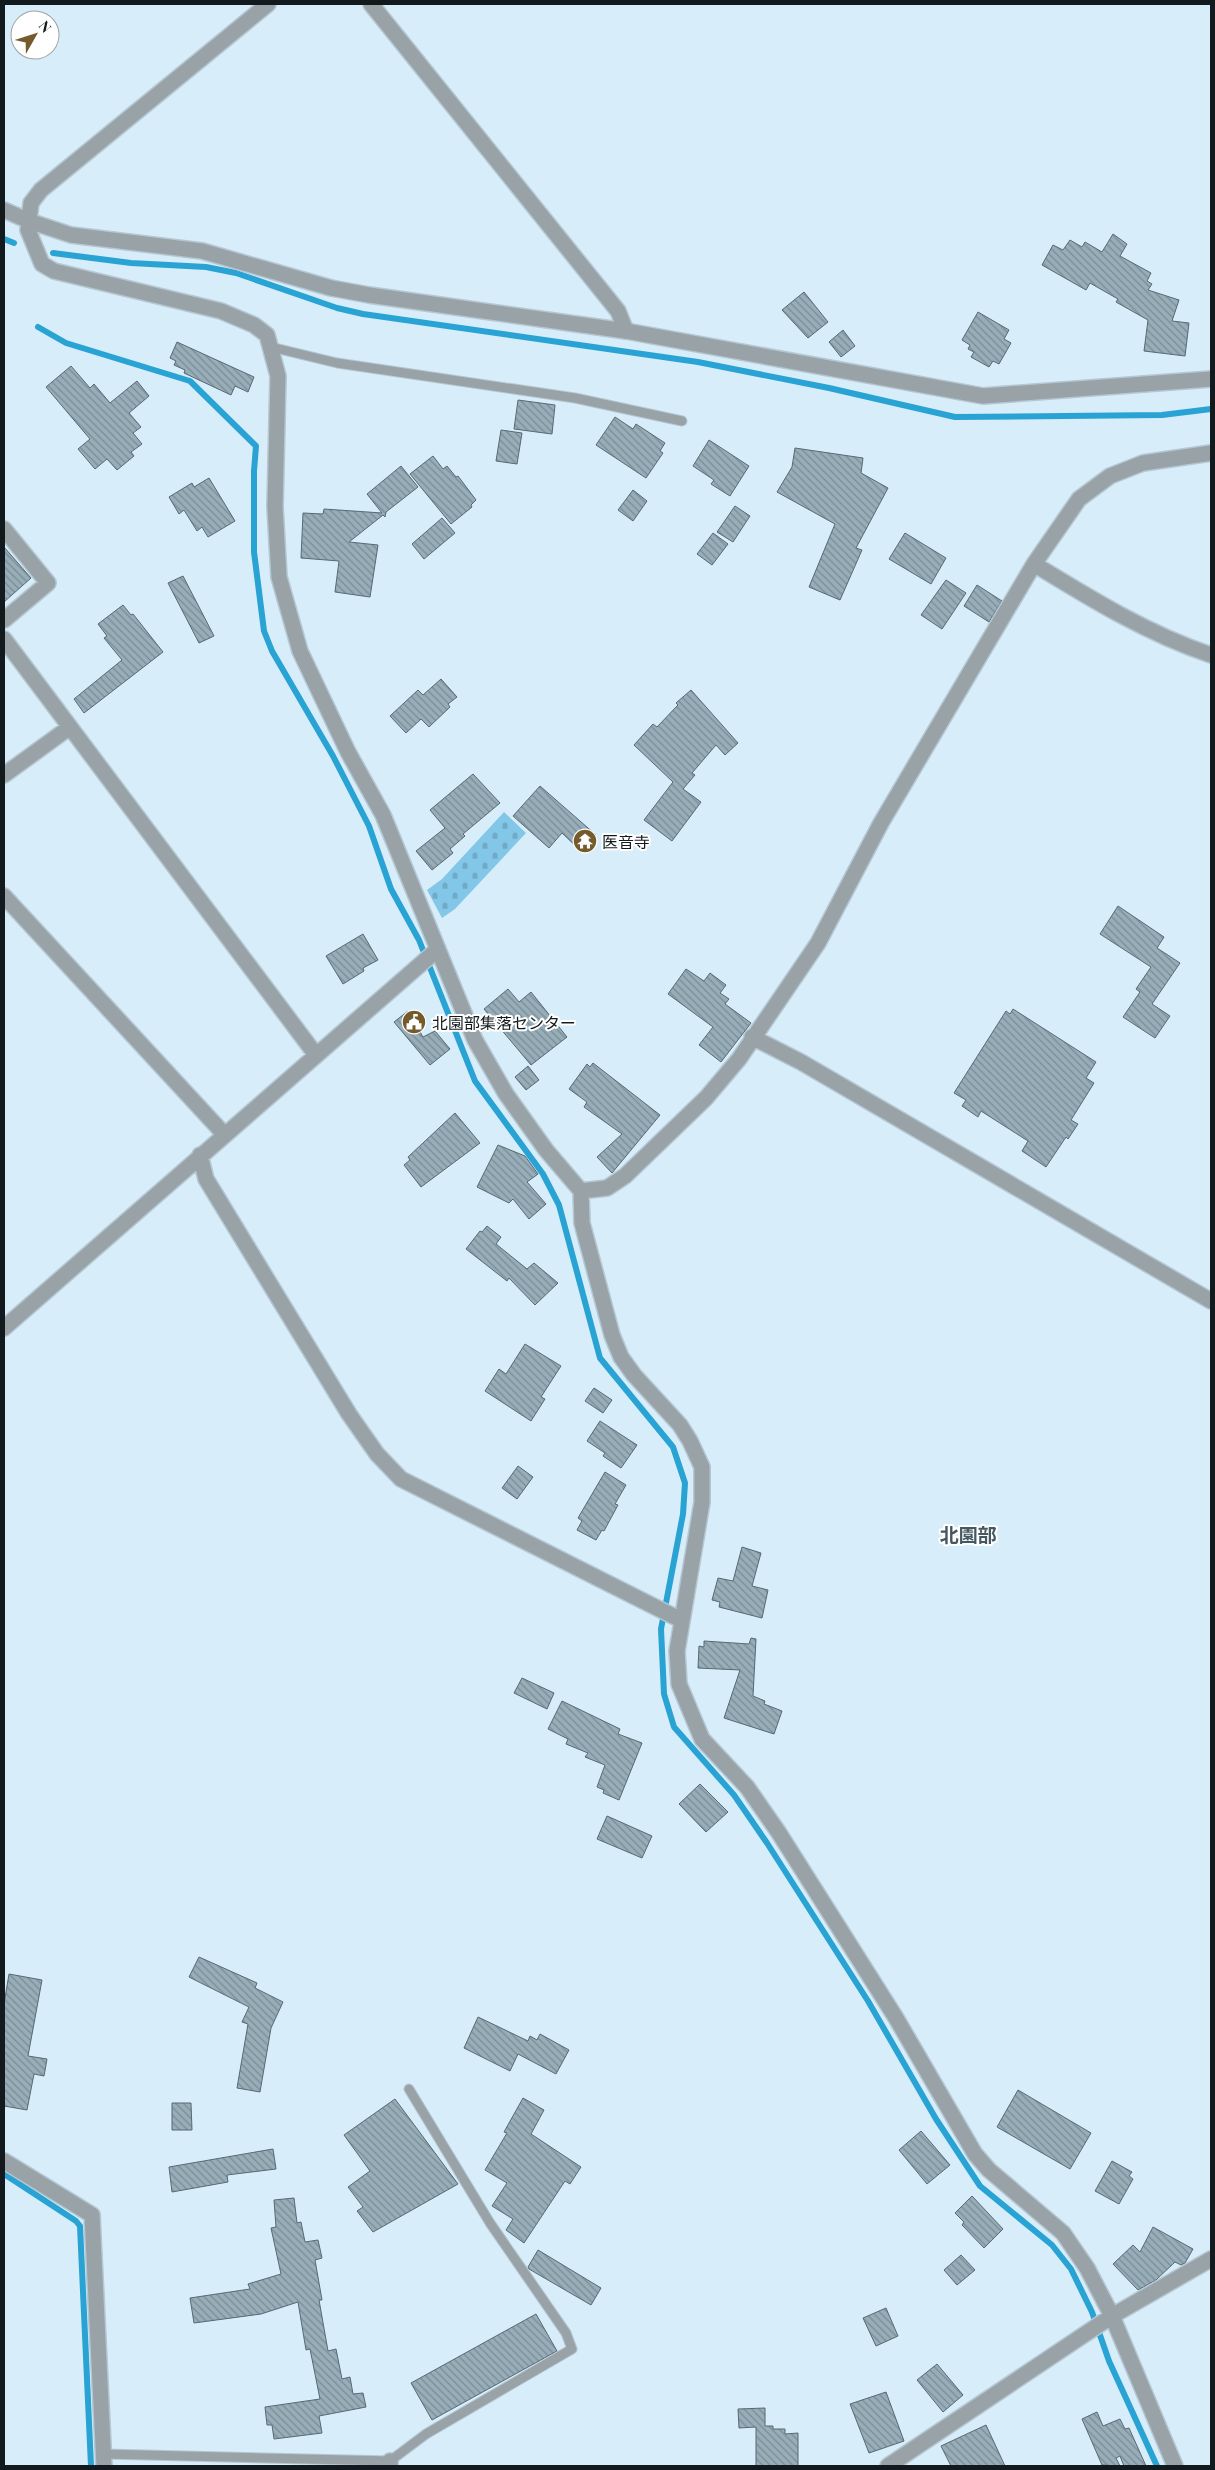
<svg xmlns="http://www.w3.org/2000/svg" width="1215" height="2470" font-family="'Playfair Display','Noto Sans JP',serif">
  <style>
    .cemetery { fill: url(#cemetery-stones) }
    .lines { fill: none; stroke-linecap: round; stroke-linejoin: round }
    .stream { stroke: #29a3d4; stroke-width: 6 }
    .building { fill: url(#building-back-hatch); stroke: #566974 }
    .service-casing { stroke: #b4c7d2; stroke-width: 11 }
    .minor-casing { stroke: #b4c7d2; stroke-width: 18 }
    .tertiary-casing { stroke: #b4c7d2; stroke-width: 18 }
    .service { stroke: #99a2a7; stroke-width: 9 }
    .minor { stroke: #99a2a7; stroke-width: 15 }
    .tertiary { stroke: #99a2a7; stroke-width: 15 }
    .labels { text-anchor: middle; dominant-baseline: central; stroke-width: 4; stroke-linejoin: round; paint-order: stroke }
    .poi-label { font-size: 16px; fill: #121a1e; stroke: #fff; text-anchor: start }
    .quarter-label { font-size: 19px; font-weight: bold; fill: #455862; stroke: #fff }
  </style>
  <defs>
    <pattern id="cemetery-stones" width="16" height="16" patternUnits="userSpaceOnUse" patternTransform="scale(1.25)"><rect width="16" height="16" fill="#83c7e8"/><path d="M2 7V4a2 2 0 0 1 4 0v3zM10 15v-3a2 2 0 0 1 4 0v3z" fill="#70aac7"/></pattern>
    <pattern id="building-back-hatch" width="6" height="6" patternUnits="userSpaceOnUse" patternTransform="scale(1.25)"><rect width="6" height="6" fill="#97adb8"/><path d="M-1 5l2 2M0 0l6 6M5-1l2 2" fill="none" stroke="#7a8c95"/></pattern>
  </defs>
  <rect width="100%" height="100%" fill="#d7edf9"/>
  <path class="cemetery" d="M 504,812 L 526,833 L 455,909 L 442,918 L 427,890 L 442,879 Z"/>
  <g class="lines">
    <path class="stream" d="M 4,239 L 14,243
      M 53,253 L 131,263 L 206,267 L 236,273 L 337,308 L 363,314 L 698,362 L 829,388 L 955,417 L 1162,415 L 1211,409
      M 38,327 L 66,343 L 190,381 L 256,446 L 254,471 L 254,552 L 264,631 L 272,651 L 333,756 L 369,826 L 391,889 L 419,940 L 475,1081 L 543,1174 L 559,1205 L 600,1358 L 673,1447 L 685,1483 L 683,1514 L 661,1629 L 664,1694 L 674,1727 L 734,1795 L 767,1843 L 868,2001 L 936,2119 L 980,2186 L 1052,2245 L 1071,2269 L 1092,2312 L 1109,2361 L 1157,2466
      M 4,2174 L 76,2221 L 80,2226 L 91,2466"/>
  </g>
  <path class="building" d="M 1113,234 L 1127,244 L 1120,256 L 1151,273 L 1147,281 L 1152,284 L 1148,290 L 1179,300 L 1172,321 L 1189,323 L 1185,356 L 1144,351 L 1148,320 L 1116,302 L 1118,299 L 1090,283 L 1086,290 L 1042,265 L 1053,245 L 1063,250 L 1070,240 L 1082,247 L 1085,242 L 1102,252 Z
    M 804,292 L 828,322 L 808,338 L 782,310 Z
    M 978,312 L 1009,330 L 1004,339 L 1011,343 L 999,364 L 993,361 L 989,367 L 971,357 L 974,352 L 968,349 L 970,345 L 962,340 Z
    M 843,330 L 855,346 L 841,357 L 829,342 Z
    M 177,342 L 254,377 L 248,392 L 235,386 L 231,395 L 184,373 L 185,370 L 174,365 L 176,361 L 170,358 Z
    M 71,366 L 90,388 L 94,384 L 110,403 L 137,381 L 149,396 L 129,413 L 141,427 L 133,433 L 142,444 L 131,452 L 134,456 L 117,470 L 107,459 L 95,469 L 78,449 L 90,439 L 46,387 Z
    M 518,400 L 555,405 L 552,434 L 514,429 Z
    M 615,417 L 633,429 L 636,424 L 665,443 L 660,451 L 663,453 L 646,478 L 596,445 Z
    M 501,430 L 522,433 L 517,464 L 496,461 Z
    M 709,440 L 749,466 L 730,496 L 711,484 L 714,480 L 693,466 Z
    M 795,448 L 863,458 L 861,473 L 888,488 L 856,548 L 862,550 L 840,600 L 809,587 L 835,524 L 777,492 L 792,467 Z
    M 433,456 L 443,469 L 447,466 L 456,477 L 458,476 L 476,500 L 471,505 L 472,507 L 451,524 L 410,474 Z
    M 401,466 L 418,487 L 386,512 L 385,517 L 383,515 L 349,542 L 378,545 L 370,597 L 335,592 L 339,561 L 301,558 L 303,513 L 323,514 L 324,509 L 382,513 L 367,494 Z
    M 209,478 L 235,521 L 208,537 L 202,527 L 197,531 L 184,510 L 179,514 L 169,497 L 192,483 L 194,487 Z
    M 633,490 L 647,501 L 633,521 L 618,510 Z
    M 735,506 L 750,516 L 733,542 L 717,532 Z
    M 442,518 L 455,533 L 424,559 L 412,544 Z
    M 713,533 L 728,544 L 712,565 L 697,554 Z
    M 905,533 L 946,558 L 931,584 L 889,559 Z
    M 4,547 L 31,578 L 4,602 Z
    M 183,576 L 214,636 L 199,643 L 168,583 Z
    M 946,580 L 966,593 L 942,629 L 921,615 Z
    M 977,585 L 1002,601 L 989,622 L 964,606 Z
    M 123,605 L 131,615 L 133,614 L 163,652 L 84,713 L 74,699 L 122,660 L 104,638 L 107,636 L 98,624 Z
    M 441,679 L 457,697 L 448,704 L 450,707 L 429,727 L 421,719 L 406,733 L 390,716 L 418,690 L 423,695 Z
    M 691,690 L 738,743 L 725,755 L 716,745 L 692,773 L 695,775 L 683,789 L 701,802 L 672,841 L 644,820 L 673,782 L 634,745 L 653,724 L 657,727 L 678,705 L 676,703 Z
    M 473,774 L 500,803 L 463,834 L 465,836 L 450,849 L 453,853 L 432,870 L 416,851 L 445,828 L 430,810 Z
    M 540,786 L 596,835 L 581,851 L 562,833 L 549,848 L 513,816 Z
    M 1118,906 L 1164,937 L 1157,948 L 1180,963 L 1152,1004 L 1170,1016 L 1155,1038 L 1123,1017 L 1140,992 L 1136,989 L 1151,967 L 1100,934 Z
    M 363,934 L 378,960 L 363,968 L 364,971 L 343,984 L 326,956 Z
    M 686,969 L 704,981 L 710,973 L 726,985 L 720,993 L 729,999 L 725,1004 L 751,1023 L 721,1062 L 699,1045 L 713,1027 L 668,994 Z
    M 508,989 L 519,1002 L 531,992 L 567,1037 L 531,1065 L 484,1009 Z
    M 1013,1009 L 1096,1062 L 1086,1078 L 1094,1083 L 1071,1120 L 1078,1124 L 1068,1139 L 1066,1137 L 1046,1167 L 1022,1151 L 1028,1141 L 981,1111 L 978,1117 L 962,1106 L 966,1100 L 954,1093 L 1006,1011 L 1010,1014 Z
    M 408,1011 L 423,1037 L 435,1031 L 450,1049 L 430,1065 L 394,1022 Z
    M 593,1063 L 660,1115 L 612,1173 L 597,1157 L 622,1134 L 584,1107 L 587,1102 L 569,1089 L 587,1064 L 590,1067 Z
    M 528,1066 L 539,1080 L 526,1090 L 515,1077 Z
    M 455,1113 L 480,1143 L 421,1187 L 404,1165 L 410,1160 L 408,1157 Z
    M 498,1145 L 525,1156 L 538,1174 L 527,1182 L 546,1204 L 529,1219 L 513,1199 L 509,1203 L 477,1187 Z
    M 487,1226 L 501,1237 L 496,1244 L 527,1269 L 534,1263 L 558,1283 L 535,1305 L 509,1278 L 507,1281 L 466,1249 L 480,1231 L 482,1232 Z
    M 525,1344 L 561,1366 L 541,1397 L 545,1399 L 531,1421 L 485,1391 L 499,1369 L 506,1374 Z
    M 594,1388 L 612,1400 L 603,1413 L 585,1401 Z
    M 600,1421 L 637,1445 L 621,1468 L 603,1456 L 605,1453 L 587,1441 Z
    M 518,1466 L 533,1477 L 517,1499 L 502,1488 Z
    M 605,1472 L 626,1485 L 615,1504 L 618,1505 L 604,1531 L 602,1530 L 596,1540 L 577,1530 L 582,1521 L 578,1518 Z
    M 742,1547 L 761,1553 L 752,1586 L 768,1590 L 762,1618 L 719,1607 L 720,1602 L 712,1600 L 718,1578 L 733,1581 Z
    M 751,1638 L 756,1639 L 753,1696 L 765,1701 L 764,1704 L 782,1711 L 774,1734 L 724,1718 L 740,1670 L 698,1668 L 699,1646 L 704,1647 L 704,1641 L 749,1644 Z
    M 522,1678 L 554,1693 L 547,1709 L 514,1693 Z
    M 562,1701 L 620,1729 L 618,1734 L 642,1743 L 619,1800 L 603,1793 L 604,1790 L 597,1787 L 605,1765 L 585,1757 L 588,1753 L 566,1744 L 568,1739 L 548,1729 Z
    M 700,1784 L 728,1812 L 706,1832 L 679,1804 Z
    M 607,1816 L 652,1836 L 642,1858 L 597,1839 Z
    M 199,1957 L 257,1983 L 255,1988 L 283,2002 L 271,2028 L 260,2092 L 237,2088 L 248,2024 L 242,2022 L 249,2007 L 189,1977 Z
    M 9,1974 L 42,1980 L 28,2056 L 47,2059 L 44,2076 L 34,2074 L 27,2110 L 4,2106 L 4,2004 Z
    M 478,2017 L 528,2041 L 530,2036 L 537,2040 L 540,2034 L 569,2050 L 556,2074 L 518,2054 L 510,2071 L 464,2048 Z
    M 1018,2090 L 1091,2133 L 1070,2169 L 997,2127 Z
    M 523,2098 L 544,2110 L 531,2134 L 581,2167 L 570,2184 L 565,2181 L 524,2243 L 506,2230 L 513,2219 L 492,2206 L 507,2183 L 485,2170 L 507,2133 L 504,2132 Z
    M 395,2099 L 458,2184 L 373,2232 L 357,2211 L 363,2207 L 348,2187 L 370,2171 L 344,2135 Z
    M 172,2103 L 191,2103 L 192,2130 L 172,2130 Z
    M 921,2131 L 950,2165 L 927,2184 L 899,2150 Z
    M 273,2149 L 276,2169 L 227,2175 L 228,2182 L 172,2192 L 169,2167 Z
    M 1112,2161 L 1132,2172 L 1129,2176 L 1133,2179 L 1119,2204 L 1095,2191 Z
    M 972,2196 L 1003,2229 L 984,2248 L 962,2225 L 964,2222 L 955,2213 Z
    M 294,2198 L 297,2223 L 301,2222 L 305,2242 L 318,2240 L 322,2258 L 315,2260 L 322,2300 L 319,2300 L 328,2351 L 336,2349 L 342,2379 L 350,2377 L 353,2394 L 363,2393 L 366,2407 L 319,2416 L 322,2433 L 274,2439 L 272,2425 L 267,2425 L 265,2407 L 320,2399 L 310,2349 L 306,2350 L 298,2302 L 261,2314 L 194,2323 L 190,2298 L 250,2289 L 248,2284 L 281,2274 L 271,2228 L 276,2227 L 274,2200 Z
    M 1153,2227 L 1193,2249 L 1185,2263 L 1181,2265 L 1175,2262 L 1156,2280 L 1138,2290 L 1113,2264 L 1133,2245 L 1140,2252 Z
    M 538,2250 L 601,2288 L 591,2305 L 529,2269 L 528,2267 Z
    M 961,2255 L 975,2270 L 957,2285 L 944,2270 Z
    M 886,2308 L 898,2336 L 876,2346 L 863,2318 Z
    M 536,2314 L 557,2351 L 432,2420 L 411,2383 Z
    M 937,2364 L 963,2395 L 943,2412 L 917,2380 Z
    M 886,2392 L 904,2441 L 869,2453 L 850,2404 Z
    M 765,2408 L 765,2426 L 773,2426 L 773,2429 L 785,2429 L 785,2434 L 798,2433 L 798,2466 L 756,2466 L 756,2427 L 739,2428 L 738,2409 Z
    M 1097,2412 L 1103,2426 L 1120,2419 L 1125,2429 L 1129,2428 L 1146,2466 L 1124,2466 L 1120,2456 L 1116,2458 L 1120,2466 L 1102,2465 L 1082,2419 Z
    M 986,2425 L 1005,2466 L 951,2466 L 941,2446 Z"/>
  <g class="lines">
    <g class="service-casing">
      <path id="service" d="M 271,347 L 337,363 L 575,398 L 682,421
        M 104,2454 L 390,2461 L 426,2434 L 572,2349 L 566,2333 L 490,2223 L 409,2089"/>
    </g>
    <g class="minor-casing">
      <path id="minor" d="M 268,4 L 41,190 L 31,203 L 28,230 L 42,264 L 54,271 L 221,311 L 254,325 L 267,335 L 278,376 L 275,507 L 279,577 L 300,651 L 348,752 L 383,815 L 475,1040 L 506,1094 L 546,1150 L 581,1191 L 582,1223 L 612,1335 L 621,1357 L 634,1375 L 680,1425 L 690,1441 L 702,1467 L 702,1502 L 677,1651 L 679,1684 L 702,1739 L 747,1787 L 779,1833 L 896,2018 L 975,2154 L 989,2170 L 1063,2233 L 1087,2268 L 1112,2316 L 1175,2466
        M 4,210 L 29,221 L 71,235 L 202,251 L 331,288 L 369,295 L 626,331 L 983,396 L 1211,379
        M 4,529 L 48,583 L 4,620
        M 1034,564 C 1091,599 1148,634 1211,655
        M 4,639 L 316,1055
        M 4,775 L 70,727
        M 4,896 L 224,1134
        M 752,1037 L 801,1062 L 1211,1301
        M 200,1155 L 206,1179 L 349,1414 L 377,1454 L 401,1479 L 681,1620
        M 581,1191 L 607,1188 L 625,1176 L 706,1098 L 739,1059 L 818,943 L 881,823 L 1034,564 L 1079,499 L 1110,476 L 1143,463 L 1211,453
        M 4,1328 L 438,949
        M 4,2161 L 92,2215 L 104,2466
        M 390,2461 L 390,2466
        M 888,2466 L 1112,2316 L 1211,2259"/>
    </g>
    <g class="tertiary-casing">
      <path id="tertiary" d="M 371,4 L 618,311 L 626,331"/>
    </g>
    <use href="#service" class="service"/>
    <use href="#minor" class="minor"/>
    <use href="#tertiary" class="tertiary"/>
  </g>
  <defs>
    <g id="temple-disc" transform="scale(1.25)"><circle r="9.5" fill="#755b2c" stroke="#fff"/><path d="M0-6L5-2H3V0L6.5 2.5H4V6H1.5V3h-3V6H-4V2.5H-6.5L-3 0V-2H-5Z" fill="#fff"/></g>
    <g id="civic-disc" transform="scale(1.25)"><circle r="9.5" fill="#755b2c" stroke="#fff"/><path d="M-.6-6.5H3V-4.5H.6V-3L4-1V1h2V6H-6V1h2V-1L-.6-3ZM-1.2 2.5V6h2.4V2.5Z" fill="#fff"/></g>
  </defs>
  <g fill-rule="evenodd">
    <use href="#temple-disc" x="585" y="841"/>
    <use href="#civic-disc" x="414" y="1022"/>
  </g>
  <g class="labels">
    <g class="poi-label">
      <text x="602" y="841">医音寺</text>
      <text x="432" y="1022">北園部集落センター</text>
    </g>
    <g class="quarter-label">
      <text x="968" y="1534">北園部</text>
    </g>
  </g>
  <rect width="1215" height="2470" fill="none" stroke="#121a1e" stroke-width="10"/>
  <g transform="translate(35 35) rotate(51)"><circle r="24" fill="#ffffff" stroke="#a0a3a5"/>
  <path d="M0-4L9 19L0 12L-9 19Z" fill="#755b2c"/>
  <text y="-8" font-size="14" font-weight="bold" text-anchor="middle" fill="#121a1e">N</text>
  </g>
</svg>
